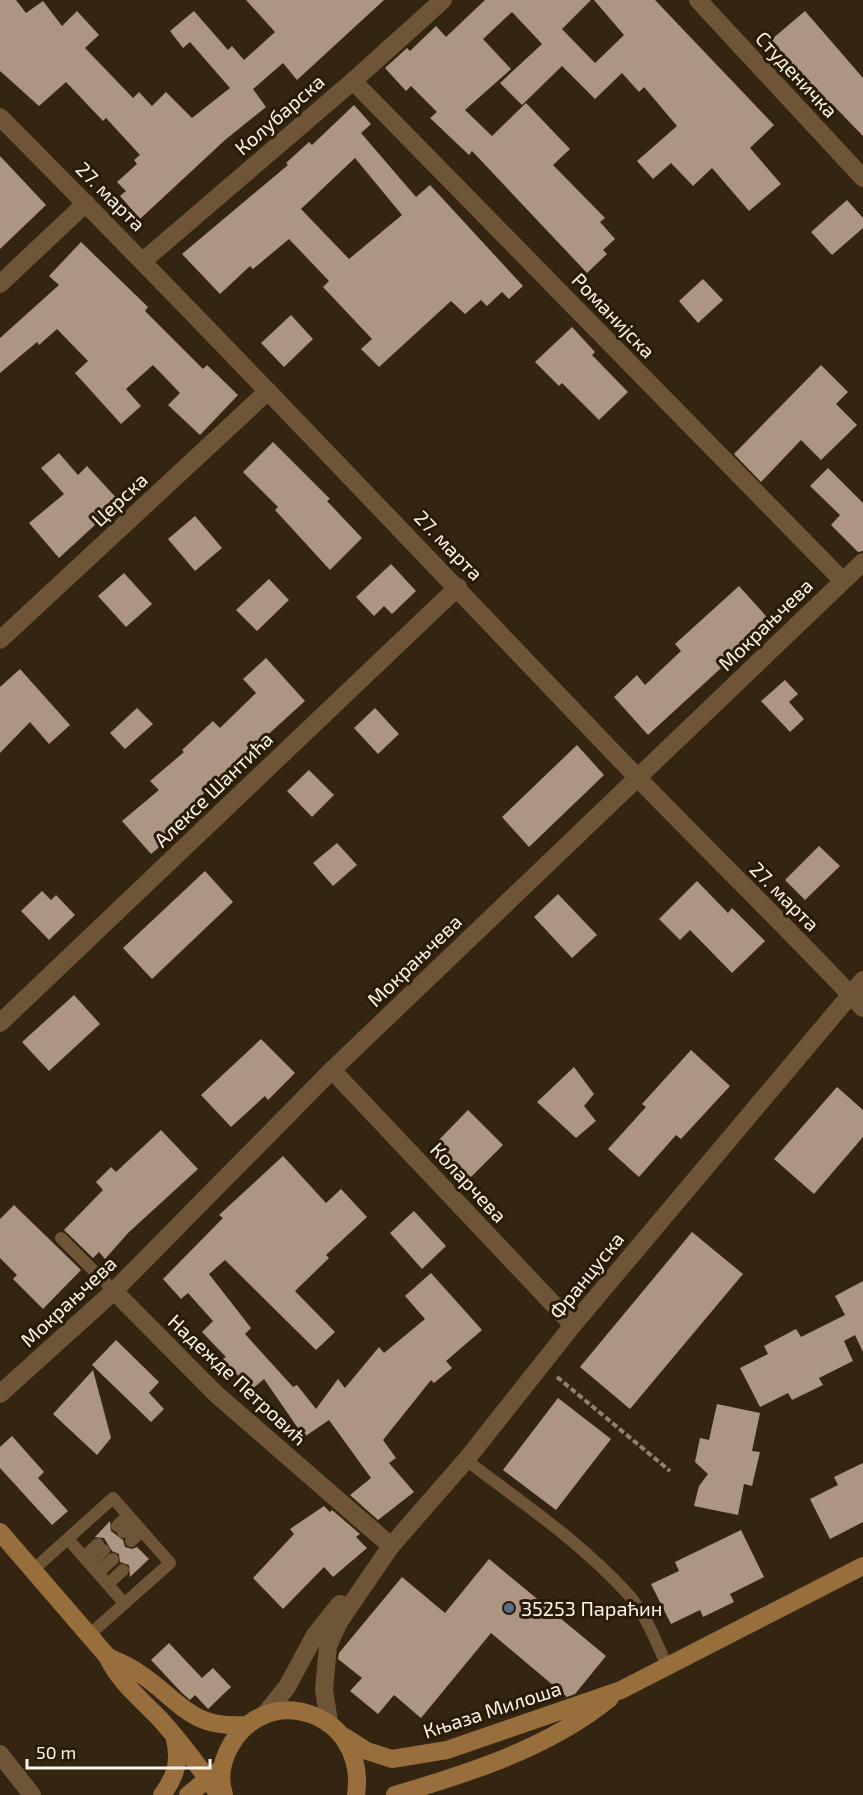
<svg xmlns="http://www.w3.org/2000/svg" width="863" height="1795" font-family="'Exo 2',sans-serif">
  <style>
    .building { fill: #ac9683; fill-rule: evenodd }
    .lines { fill: none; stroke-linecap: round; stroke-linejoin: round }
    .path { stroke: #8e8172; stroke-width: 4; stroke-dasharray: 6 3; stroke-linecap: butt }
    .lane { stroke: #6f5537; stroke-width: 12 }
    .street { stroke: #6f5537; stroke-width: 18 }
    .secondary { stroke: #976e3c; stroke-width: 18 }
    .service-dot { fill: #5c6f8a; stroke: #291b08; stroke-width: 2 }
    .labels { text-anchor: middle; dominant-baseline: central; stroke-width: 6; stroke-linejoin: round; paint-order: stroke }
    .street-label { font-size: 20px; fill: #fdf3e7; stroke: #291b08 }
    .poi-label { font-size: 20px; fill: #fdf3e7; stroke: #291b08; text-anchor: start }
  </style>
  <rect width="100%" height="100%" fill="#332512"/>
  <path class="building" d="M 0,0 L 16,0 L 26,13 L 43,1 L 62,26 L 77,11 L 99,35 L 85,48 L 133,98 L 139,92 L 152,106 L 166,92 L 192,118 L 230,88 L 190,42 L 183,48 L 170,31 L 194,11 L 228,50 L 232,46 L 244,60 L 275,32 L 246,0 L 384,0 L 297,80 L 283,63 L 253,89 L 266,107 L 225,140 L 140,219 L 120,196 L 126,191 L 117,182 L 137,164 L 134,160 L 140,155 L 106,118 L 103,121 L 66,82 L 39,106 L 0,71 Z
    M 485,0 L 591,0 L 562,29 L 595,63 L 624,35 L 594,0 L 655,0 L 774,125 L 750,148 L 781,184 L 749,211 L 712,168 L 693,186 L 671,163 L 653,179 L 637,161 L 677,126 L 644,87 L 639,92 L 622,73 L 595,99 L 562,66 L 522,105 L 500,83 L 542,44 L 512,12 L 483,39 L 511,69 L 465,110 L 492,136 L 526,103 L 570,149 L 553,165 L 605,218 L 600,222 L 615,239 L 603,250 L 607,254 L 587,273 L 472,151 L 469,155 L 430,118 L 437,112 L 411,86 L 406,91 L 385,68 L 407,48 L 410,51 L 436,26 L 446,37 Z
    M 805,11 L 863,78 L 863,136 L 831,103 L 829,104 L 771,40 Z
    M 354,105 L 371,124 L 361,133 L 416,197 L 430,185 L 523,286 L 509,299 L 502,292 L 487,306 L 481,300 L 465,314 L 451,301 L 379,367 L 361,349 L 372,339 L 323,287 L 329,281 L 289,239 L 253,269 L 250,266 L 220,294 L 182,254 L 288,165 L 286,163 L 309,142 L 312,145 ZM 355,158 L 402,215 L 349,259 L 301,209 Z
    M 0,156 L 46,205 L 0,249 Z
    M 847,200 L 863,218 L 863,228 L 832,255 L 811,232 Z
    M 81,242 L 148,307 L 145,311 L 203,369 L 207,365 L 238,395 L 200,435 L 168,405 L 180,393 L 153,365 L 126,389 L 141,406 L 121,424 L 75,373 L 88,361 L 57,329 L 39,345 L 37,342 L 0,373 L 0,338 L 59,285 L 49,276 Z
    M 703,279 L 723,300 L 698,323 L 679,301 Z
    M 291,315 L 313,339 L 284,367 L 261,343 Z
    M 572,327 L 595,352 L 592,355 L 628,392 L 599,420 L 562,383 L 559,386 L 535,362 Z
    M 821,365 L 848,392 L 836,404 L 857,425 L 821,460 L 801,440 L 761,482 L 734,454 Z
    M 273,442 L 330,499 L 327,501 L 362,538 L 330,570 L 275,510 L 278,507 L 243,472 Z
    M 59,453 L 78,475 L 87,466 L 120,502 L 59,558 L 29,523 L 64,494 L 41,468 Z
    M 828,468 L 863,503 L 863,551 L 858,552 L 831,525 L 840,515 L 810,486 Z
    M 195,516 L 222,548 L 195,571 L 168,539 Z
    M 391,564 L 416,591 L 392,614 L 384,606 L 374,616 L 356,597 Z
    M 124,573 L 152,604 L 126,627 L 98,596 Z
    M 269,579 L 289,600 L 257,631 L 236,610 Z
    M 739,586 L 774,625 L 747,650 L 744,647 L 648,735 L 614,697 L 637,675 L 645,685 L 681,651 L 675,644 Z
    M 266,658 L 305,701 L 206,791 L 173,827 L 177,832 L 151,854 L 122,821 L 159,790 L 150,781 L 184,752 L 182,750 L 213,721 L 220,728 L 256,693 L 243,679 Z
    M 20,669 L 70,725 L 49,744 L 30,722 L 0,753 L 0,687 Z
    M 785,680 L 798,694 L 789,702 L 804,719 L 790,732 L 761,701 Z
    M 137,708 L 153,724 L 125,749 L 110,733 Z
    M 375,708 L 399,734 L 378,754 L 354,728 Z
    M 577,745 L 604,775 L 529,847 L 502,817 Z
    M 309,770 L 334,795 L 312,817 L 287,791 Z
    M 337,843 L 357,865 L 333,886 L 313,863 Z
    M 819,846 L 840,866 L 805,900 L 785,880 Z
    M 205,871 L 233,902 L 152,979 L 123,948 Z
    M 697,881 L 728,913 L 732,908 L 765,941 L 732,973 L 690,930 L 680,940 L 659,919 Z
    M 42,891 L 51,900 L 56,895 L 75,915 L 49,940 L 21,911 Z
    M 558,894 L 597,935 L 572,958 L 534,917 Z
    M 74,995 L 100,1024 L 49,1071 L 22,1042 Z
    M 261,1039 L 295,1073 L 268,1100 L 265,1096 L 231,1127 L 201,1095 Z
    M 691,1050 L 730,1086 L 681,1139 L 676,1135 L 639,1177 L 608,1149 L 646,1107 L 642,1104 Z
    M 574,1067 L 594,1094 L 584,1106 L 596,1121 L 576,1138 L 537,1102 Z
    M 837,1087 L 863,1110 L 863,1137 L 814,1194 L 774,1159 Z
    M 468,1110 L 503,1145 L 466,1182 L 431,1148 Z
    M 161,1130 L 198,1169 L 128,1233 L 105,1259 L 99,1252 L 93,1258 L 64,1230 L 103,1190 L 96,1182 L 111,1167 L 116,1172 Z
    M 283,1156 L 326,1203 L 341,1189 L 367,1217 L 326,1255 L 329,1258 L 295,1291 L 335,1332 L 316,1350 L 225,1260 L 209,1274 L 251,1328 L 245,1334 L 293,1387 L 297,1385 L 316,1409 L 338,1379 L 345,1388 L 379,1347 L 384,1353 L 425,1319 L 405,1296 L 431,1273 L 482,1330 L 446,1361 L 452,1368 L 434,1383 L 431,1380 L 383,1440 L 396,1458 L 389,1463 L 414,1492 L 378,1520 L 350,1495 L 371,1478 L 329,1420 L 294,1444 L 292,1442 L 300,1431 L 264,1379 L 251,1390 L 223,1359 L 226,1357 L 202,1332 L 213,1321 L 188,1293 L 181,1299 L 163,1279 L 223,1218 L 219,1215 Z
    M 14,1205 L 81,1270 L 43,1309 L 13,1279 L 17,1275 L 0,1258 L 0,1219 Z
    M 414,1211 L 446,1246 L 422,1269 L 390,1233 Z
    M 692,1232 L 743,1274 L 630,1409 L 580,1367 Z
    M 863,1281 L 863,1352 L 855,1335 L 844,1341 L 853,1361 L 819,1378 L 823,1385 L 792,1400 L 788,1393 L 760,1407 L 740,1368 L 768,1354 L 764,1346 L 796,1329 L 801,1337 L 845,1315 L 835,1296 Z
    M 116,1340 L 159,1382 L 149,1393 L 164,1409 L 151,1422 L 92,1365 Z
    M 93,1370 L 111,1438 L 97,1455 L 53,1414 Z
    M 558,1398 L 611,1439 L 556,1510 L 503,1470 Z
    M 717,1404 L 760,1413 L 752,1451 L 760,1452 L 752,1486 L 744,1484 L 738,1515 L 694,1506 L 699,1486 L 708,1474 L 695,1462 L 700,1438 L 709,1440 Z
    M 12,1436 L 44,1472 L 38,1478 L 68,1511 L 52,1525 L 0,1468 L 0,1447 Z
    M 863,1463 L 863,1522 L 830,1539 L 810,1499 L 838,1485 L 834,1477 Z
    M 324,1506 L 330,1512 L 332,1510 L 360,1534 L 356,1537 L 367,1548 L 333,1577 L 324,1567 L 283,1609 L 253,1578 L 294,1534 L 290,1529 Z
    M 110,1521 L 111,1531 L 123,1540 L 125,1547 L 132,1549 L 137,1547 L 149,1559 L 130,1577 L 129,1565 L 120,1562 L 119,1554 L 112,1551 L 104,1538 L 95,1537 Z
    M 741,1530 L 764,1577 L 730,1594 L 734,1602 L 703,1617 L 700,1610 L 671,1624 L 651,1584 L 679,1571 L 675,1562 Z
    M 489,1559 L 606,1656 L 575,1694 L 567,1697 L 491,1633 L 421,1718 L 394,1695 L 378,1714 L 350,1691 L 362,1678 L 338,1659 L 339,1653 L 402,1577 L 445,1613 Z
    M 169,1643 L 202,1678 L 213,1668 L 231,1687 L 208,1709 L 195,1695 L 190,1700 L 181,1692 L 151,1660 Z"/>
  <g class="lines">
    <path class="path" d="M 557,1377 L 670,1471"/>
    <path class="lane" d="M 61,1238 L 114,1291
      M 466,1460 C 521,1502 581,1542 628,1594 C 646,1615 656,1641 667,1666
      M 117,1526 L 128,1515
      M 123,1532 L 134,1522
      M 68,1539 L 124,1603
      M 131,1541 L 142,1531
      M 84,1557 L 98,1544
      M 90,1564 L 104,1550
      M 33,1570 L 113,1498 L 170,1563 L 89,1635
      M 98,1573 L 113,1559
      M 108,1584 L 123,1570"/>
    <path class="street" d="M 698,0 L 863,178
      M 353,81 L 843,581
      M 0,117 C 215,333 425,556 636,776 C 711,854 789,929 863,1008
      M 143,261 L 353,81 L 443,0
      M 0,284 L 86,203
      M 0,640 L 268,391
      M 0,1023 L 458,587
      M 332,1070 L 573,1325
      M 114,1291 L 216,1394 L 391,1546
      M 0,1394 L 114,1291 L 332,1070 L 863,562
      M 265,1714 L 287,1687 L 315,1635 L 340,1604
      M 329,1722 L 324,1690 L 328,1646 L 339,1622 L 391,1546 L 466,1460 L 573,1325 L 863,980
      M 0,1754 L 32,1795"/>
    <path class="secondary" d="M 0,1532 L 107,1656 C 119,1682 141,1699 161,1720 C 182,1744 201,1769 219,1795
      M 107,1656 C 116,1661 127,1665 136,1671 C 179,1698 187,1729 246,1725
      M 345,1737 L 367,1751 L 392,1759 L 447,1750 L 621,1690 L 863,1566
      M 162,1795 C 176,1776 180,1762 175,1739
      M 188,1795 L 216,1772
      M 224,1795 C 220,1782 221,1767 226,1755 C 259,1676 369,1710 356,1795
      M 395,1795 C 469,1773 549,1748 610,1698"/>
  </g>
  <circle class="service-dot" cx="509" cy="1608" r="6"/>
  <g class="labels">
    <g class="street-label">
      <text transform="translate(797 74) rotate(47)">Студеничка</text>
      <text transform="translate(279 114) rotate(-41)">Колубарска</text>
      <text transform="translate(111 196) rotate(45)">27. марта</text>
      <text transform="translate(614 315) rotate(46)">Романијска</text>
      <text transform="translate(119 499) rotate(-43)">Церска</text>
      <text transform="translate(449 545) rotate(46)">27. марта</text>
      <text transform="translate(765 624) rotate(-44)">Мокрањчева</text>
      <text transform="translate(213 789) rotate(-44)">Алексе Шантића</text>
      <text transform="translate(785 896) rotate(45)">27. марта</text>
      <text transform="translate(414 960) rotate(-44)">Мокрањчева</text>
      <text transform="translate(469 1182) rotate(47)">Коларчева</text>
      <text transform="translate(586 1275) rotate(-51)">Француска</text>
      <text transform="translate(68 1301) rotate(-43)">Мокрањчева</text>
      <text transform="translate(238 1379) rotate(43)">Надежде Петровић</text>
      <text transform="translate(492 1709) rotate(-18)">Књаза Милоша</text>
    </g>
    <g class="poi-label">
      <text x="521" y="1608">35253 Параћин</text>
    </g>
  </g>
  <path d="M27 1759v9h183v-9" fill="none" stroke="#fdf3e7" stroke-width="3"/>
  <text x="36" y="1759" font-size="18" fill="#fdf3e7" stroke="#291b08" stroke-width="4.5" paint-order="stroke">50 m</text>
</svg>
